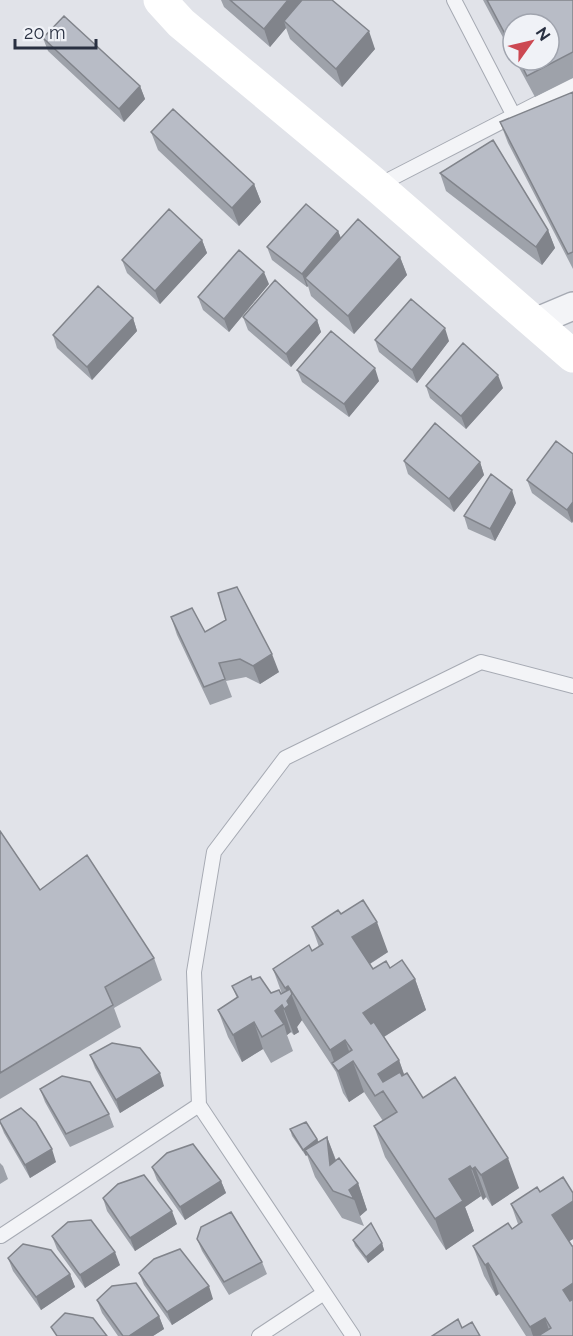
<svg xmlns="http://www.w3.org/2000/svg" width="573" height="1336" font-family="Raleway,sans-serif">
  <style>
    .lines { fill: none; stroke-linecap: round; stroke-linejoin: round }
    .lane-casing { stroke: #a6aab3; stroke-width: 16 }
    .street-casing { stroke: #a6aab3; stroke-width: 30 }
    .lane { stroke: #f3f4f7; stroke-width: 14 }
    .street { stroke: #f3f4f7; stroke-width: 27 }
    .secondary { stroke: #fff; stroke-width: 33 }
    .wall { fill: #9ea2aa }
    .shaded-wall { fill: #81848b }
    .building { fill: #b8bcc6; stroke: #81848b; stroke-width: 1.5 }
  </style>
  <rect width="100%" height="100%" fill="#e1e3e9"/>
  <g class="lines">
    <g class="lane-casing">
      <path id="lane" d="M 454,0 L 514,116
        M 377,186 L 573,85
        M 1,1236 L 199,1105
        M 259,1336 L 324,1293
        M 353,1336 L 199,1105 L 194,972 L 214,852 L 285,758 L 481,662 L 573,686"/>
    </g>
    <g class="street-casing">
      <path id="street" d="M 535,322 L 573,306"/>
    </g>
    <use href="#lane" class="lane"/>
    <use href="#street" class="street"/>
    <path class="secondary" d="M 160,0 L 181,23 L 377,186 L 573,356"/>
  </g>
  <path class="wall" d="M 221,0 L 332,0 L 375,49 L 342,87 L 290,39 L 286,28 L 270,47 L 224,7 Z
    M 483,0 L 573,0 L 573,78 L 535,97 L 515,60 L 549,60 L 513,24 L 513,56 Z
    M 43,38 L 140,86 L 145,99 L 124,122 L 48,51 Z
    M 573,92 L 573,269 L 508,143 L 500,122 Z
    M 151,132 L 254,184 L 261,202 L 239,226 L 158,150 Z
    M 440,173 L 548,230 L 555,248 L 542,265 L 446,191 Z
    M 338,231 L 341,238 L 400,257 L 407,275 L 354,334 L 311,296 L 308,286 L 307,287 L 272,260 L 267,247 Z
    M 202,240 L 207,253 L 160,304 L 127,273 L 122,260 Z
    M 269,284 L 229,332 L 203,310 L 198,297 Z
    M 243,317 L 317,320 L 321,332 L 291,367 L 248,330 Z
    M 133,318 L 137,331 L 92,380 L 57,348 L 53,335 Z
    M 375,340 L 449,341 L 417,383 L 379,352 Z
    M 297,370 L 379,381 L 349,417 L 302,382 Z
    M 426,386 L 503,388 L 466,429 L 430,398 Z
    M 573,454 L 573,521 L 572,523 L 532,493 L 527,480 Z
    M 404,461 L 480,462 L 484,475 L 454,512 L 408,474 Z
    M 516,503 L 495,541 L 468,529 L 464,516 Z
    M 171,617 L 205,632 L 279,672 L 260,684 L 246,677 L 226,681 L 232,697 L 210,705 L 177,635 Z
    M 0,831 L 40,890 L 154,958 L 162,980 L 114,1008 L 121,1027 L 0,1099 Z
    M 341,914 L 388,952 L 370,964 L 373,969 L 390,968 L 415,979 L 426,1010 L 384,1037 L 399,1060 L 404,1075 L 423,1098 L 519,1188 L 492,1206 L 486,1197 L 483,1200 L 481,1196 L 465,1207 L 474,1231 L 446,1250 L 385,1157 L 374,1126 L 383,1121 L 364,1092 L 349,1102 L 343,1093 L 336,1072 L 301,1019 L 302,1020 L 297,1027 L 299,1032 L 294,1035 L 291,1032 L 287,1035 L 293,1051 L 271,1063 L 263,1049 L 242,1062 L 228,1037 L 218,1010 L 237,998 L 232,986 L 252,980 L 271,993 L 281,994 L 282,994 L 273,969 L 312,951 L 319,947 L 312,927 Z
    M 90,1055 L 164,1086 L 120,1113 L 95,1068 Z
    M 40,1089 L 109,1114 L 114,1127 L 70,1147 L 45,1102 Z
    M 0,1120 L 56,1162 L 30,1178 L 4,1133 L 0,1123 Z
    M 290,1129 L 317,1139 L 319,1142 L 327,1137 L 336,1160 L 358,1183 L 367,1210 L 360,1216 L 364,1226 L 342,1218 L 315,1177 L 307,1155 L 306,1156 L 292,1136 Z
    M 0,1163 L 3,1166 L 8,1179 L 0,1184 Z
    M 152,1167 L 221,1181 L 226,1193 L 185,1220 L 157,1180 Z
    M 540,1192 L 573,1193 L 573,1239 L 569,1241 L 573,1336 L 526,1336 L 499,1294 L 496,1296 L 484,1276 L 473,1246 L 512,1229 L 518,1224 L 511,1204 Z
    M 103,1198 L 177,1224 L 135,1251 L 107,1211 Z
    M 52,1236 L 120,1265 L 85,1288 L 57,1249 Z
    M 197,1239 L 262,1262 L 267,1274 L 229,1295 L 202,1251 Z
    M 353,1240 L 382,1243 L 384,1250 L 368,1263 L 355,1246 Z
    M 8,1258 L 70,1274 L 75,1287 L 41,1310 L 13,1271 Z
    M 139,1273 L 213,1299 L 172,1325 L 144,1285 Z
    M 97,1300 L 159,1316 L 164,1329 L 153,1336 L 118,1336 L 102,1313 Z"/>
  <path class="shaded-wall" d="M 288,0 L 309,0 L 284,21 L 286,28 L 270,47 L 264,29 Z
    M 369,31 L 375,49 L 342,87 L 336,69 Z
    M 140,86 L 145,99 L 124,122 L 119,109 Z
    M 254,184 L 261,202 L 239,226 L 232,208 Z
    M 548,230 L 555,248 L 542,265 L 536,247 Z
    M 338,231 L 343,244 L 305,278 L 308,286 L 307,287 L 302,274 Z
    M 202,240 L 207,253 L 160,304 L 155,291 Z
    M 400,257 L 407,275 L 354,334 L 348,316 Z
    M 264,272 L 269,284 L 229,332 L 224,319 Z
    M 133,318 L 137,331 L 92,380 L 87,367 Z
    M 317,320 L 321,332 L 291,367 L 286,354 Z
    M 445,328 L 449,341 L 417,383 L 412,370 Z
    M 375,368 L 379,381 L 349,417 L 344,404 Z
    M 498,375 L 503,388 L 466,429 L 461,416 Z
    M 480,462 L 484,475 L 454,512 L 449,499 Z
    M 512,490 L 516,503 L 495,541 L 490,529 Z
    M 573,502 L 573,521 L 572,523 L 567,510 Z
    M 272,654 L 279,672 L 260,684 L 253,666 Z
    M 377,922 L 388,952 L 363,968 L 352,937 Z
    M 415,979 L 426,1010 L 374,1043 L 363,1013 Z
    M 288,986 L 302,1020 L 297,1027 L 299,1032 L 294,1035 L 284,1009 L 289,998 L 285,988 Z
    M 282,1005 L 291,1032 L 287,1035 L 284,1024 L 275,1011 Z
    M 254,1022 L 263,1049 L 242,1062 L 233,1035 Z
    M 345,1040 L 364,1092 L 349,1102 L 330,1050 Z
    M 399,1060 L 410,1091 L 391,1103 L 378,1074 Z
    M 160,1073 L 164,1086 L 120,1113 L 116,1100 Z
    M 327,1137 L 337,1164 L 330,1165 Z
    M 317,1139 L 320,1145 L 305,1150 L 307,1155 L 306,1156 L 303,1150 Z
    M 52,1149 L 56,1162 L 30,1178 L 25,1165 Z
    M 508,1158 L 519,1188 L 492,1206 L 481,1175 Z
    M 470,1166 L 481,1196 L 465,1207 L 474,1231 L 446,1250 L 435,1219 L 449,1179 Z
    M 475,1167 L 486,1197 L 483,1200 L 472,1169 Z
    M 221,1181 L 226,1193 L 185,1220 L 180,1207 Z
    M 358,1183 L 367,1210 L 360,1216 L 354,1199 L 349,1190 Z
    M 573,1201 L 573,1239 L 563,1245 L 552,1215 Z
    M 172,1211 L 177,1224 L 135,1251 L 130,1238 Z
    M 382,1243 L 384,1250 L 368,1263 L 366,1257 Z
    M 115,1252 L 120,1265 L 85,1288 L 80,1275 Z
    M 488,1263 L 499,1294 L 496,1296 L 485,1265 Z
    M 70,1274 L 75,1287 L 41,1310 L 36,1297 Z
    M 573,1283 L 573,1319 L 563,1290 Z
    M 209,1286 L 213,1299 L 172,1325 L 167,1312 Z
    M 159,1316 L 164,1329 L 153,1336 L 129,1336 Z
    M 545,1318 L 551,1336 L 533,1336 L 530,1327 Z"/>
  <path class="building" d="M 230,0 L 288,0 L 264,29 Z
    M 302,0 L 332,0 L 369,31 L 336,69 L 284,21 Z
    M 487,0 L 573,0 L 573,52 L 527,76 L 519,60 L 549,60 L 549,24 L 513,24 L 513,49 Z
    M 64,16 L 140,86 L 119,109 L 43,38 Z
    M 573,92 L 573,252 L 568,254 L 500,122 Z
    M 173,109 L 254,184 L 232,208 L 151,132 Z
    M 493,140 L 548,230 L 536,247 L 440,173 Z
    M 306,204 L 338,231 L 302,274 L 267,247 Z
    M 169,209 L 202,240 L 155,291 L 122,260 Z
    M 358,219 L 400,257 L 348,316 L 305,278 Z
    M 239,250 L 264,272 L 224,319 L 198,297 Z
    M 275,280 L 317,320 L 286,354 L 243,317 Z
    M 98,286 L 133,318 L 87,367 L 53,335 Z
    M 411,299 L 445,328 L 412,370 L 375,340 Z
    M 331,331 L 375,368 L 344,404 L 297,370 Z
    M 463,343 L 498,375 L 461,416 L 426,386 Z
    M 435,423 L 480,462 L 449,499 L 404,461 Z
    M 556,441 L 573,454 L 573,502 L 567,510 L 527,480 Z
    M 491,474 L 512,490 L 490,529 L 464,516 Z
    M 237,587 L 272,654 L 253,666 L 240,659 L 219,663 L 225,679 L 204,687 L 171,617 L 192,608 L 205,632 L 226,620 L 218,593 Z
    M 0,831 L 40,890 L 87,855 L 154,958 L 105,987 L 113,1005 L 0,1073 Z
    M 363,900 L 377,922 L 352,937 L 373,969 L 386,961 L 390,968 L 402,960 L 415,979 L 363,1013 L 371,1024 L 374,1022 L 399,1060 L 378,1074 L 383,1082 L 400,1072 L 402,1076 L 407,1073 L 423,1098 L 455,1077 L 508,1158 L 481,1175 L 475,1167 L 472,1169 L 470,1166 L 449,1179 L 463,1201 L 435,1219 L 374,1126 L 397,1112 L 383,1091 L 375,1096 L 353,1061 L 338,1071 L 332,1063 L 352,1050 L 345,1040 L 330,1050 L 288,986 L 285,988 L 273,969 L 309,945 L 312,951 L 323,944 L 312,927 L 338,910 L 341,914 Z
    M 251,976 L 252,980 L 260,977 L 271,993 L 279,990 L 281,994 L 290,989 L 292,994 L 287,1001 L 289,1005 L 284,1009 L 282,1005 L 275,1011 L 284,1024 L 262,1037 L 254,1022 L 233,1035 L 218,1010 L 238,997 L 232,986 Z
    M 112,1043 L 140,1048 L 160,1073 L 116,1100 L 90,1055 Z
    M 62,1076 L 90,1082 L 109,1114 L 66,1134 L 40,1089 Z
    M 21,1108 L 36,1122 L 52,1149 L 25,1165 L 0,1122 L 0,1120 Z
    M 306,1122 L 317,1139 L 303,1150 L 290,1129 Z
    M 327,1137 L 330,1165 L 339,1158 L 358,1183 L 349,1190 L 354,1199 L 333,1191 L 305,1150 Z
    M 193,1144 L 221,1181 L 180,1207 L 152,1167 L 167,1153 Z
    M 144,1175 L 172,1211 L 130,1238 L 103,1198 L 118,1184 Z
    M 563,1177 L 573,1193 L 573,1201 L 552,1215 L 572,1246 L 573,1246 L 573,1283 L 563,1290 L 570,1301 L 573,1299 L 573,1336 L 538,1336 L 551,1328 L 545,1318 L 530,1327 L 488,1263 L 485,1265 L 473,1246 L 508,1223 L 512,1229 L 522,1222 L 511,1204 L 537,1187 L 540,1192 Z
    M 231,1212 L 262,1262 L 224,1282 L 197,1239 L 201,1227 Z
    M 91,1220 L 115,1252 L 80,1275 L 52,1236 L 68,1222 Z
    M 371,1223 L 382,1243 L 366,1257 L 353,1240 Z
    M 23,1244 L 51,1250 L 70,1274 L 36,1297 L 8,1258 Z
    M 180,1249 L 209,1286 L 167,1312 L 139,1273 L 154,1259 Z
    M 136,1283 L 159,1316 L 129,1336 L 123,1336 L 97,1300 L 112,1286 Z
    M 65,1313 L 93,1318 L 107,1336 L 57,1336 L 51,1327 Z
    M 458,1319 L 462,1328 L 472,1322 L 480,1336 L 432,1336 Z"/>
  <g transform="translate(531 42) rotate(56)"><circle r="28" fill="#f0f2f7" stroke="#a0a4ae" stroke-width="1.5"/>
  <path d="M0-4.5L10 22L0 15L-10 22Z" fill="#cc4852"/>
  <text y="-9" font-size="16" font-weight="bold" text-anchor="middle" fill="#293041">N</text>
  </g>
  <path d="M15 39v9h81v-9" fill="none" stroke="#293041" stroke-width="3"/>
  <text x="24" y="39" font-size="18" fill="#293041" stroke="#f0f2f7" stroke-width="4.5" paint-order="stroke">20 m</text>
</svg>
